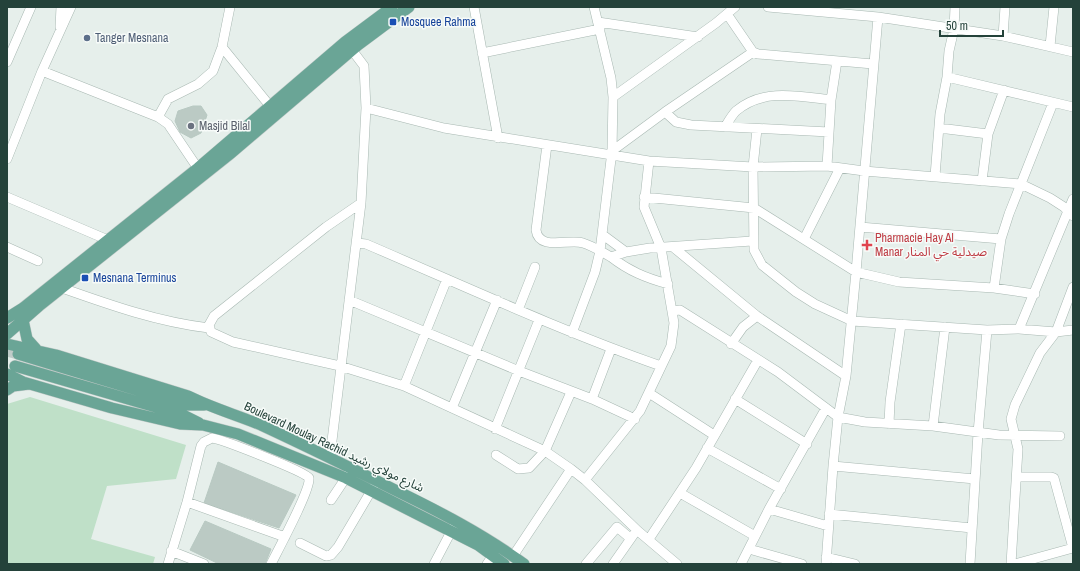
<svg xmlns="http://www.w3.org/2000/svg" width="1080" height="571" font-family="'Archivo Narrow','Noto Sans Arabic',sans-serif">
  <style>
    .green { fill: #bfe0c8 }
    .building { fill: #bbcac4; stroke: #b8c9c2 }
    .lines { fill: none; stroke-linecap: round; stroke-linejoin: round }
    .major-tunnel { stroke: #bfccc8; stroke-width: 11; stroke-dasharray: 11 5.5; stroke-linecap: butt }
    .minor-casing { stroke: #a8b8b2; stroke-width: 10 }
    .major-casing { stroke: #c2cac8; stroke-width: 12 }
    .minor { stroke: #fff; stroke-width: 9 }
    .major { stroke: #6aa596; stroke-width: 11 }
    .transit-dot { fill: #1a4fb4; stroke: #f7fbf9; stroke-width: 1.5 }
    .service-dot { fill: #5c6f8a; stroke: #f7fbf9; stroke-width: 1.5 }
    .worship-dot { fill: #6b7280; stroke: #f7fbf9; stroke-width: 1.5 }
    .health-dot { fill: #e0444e; stroke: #f7fbf9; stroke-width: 1.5 }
    .labels { text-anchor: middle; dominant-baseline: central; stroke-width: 3; stroke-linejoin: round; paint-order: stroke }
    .transit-label { font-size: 12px; fill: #164399; stroke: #f7fbf9; text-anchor: start }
    .service-label { font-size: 12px; fill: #4e5e75; stroke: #f7fbf9; text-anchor: start }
    .worship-label { font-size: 12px; fill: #5b616d; stroke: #f7fbf9; text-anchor: start }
    .health-label { font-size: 12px; fill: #be3a42; stroke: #f7fbf9; text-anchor: start }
    .street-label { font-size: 12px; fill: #24423a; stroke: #f7fbf9 }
  </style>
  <rect width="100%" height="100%" fill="#e6efeb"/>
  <path class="green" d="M 30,397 L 186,445 L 176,479 L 107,486 L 91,539 L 155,557 L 153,564 L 7,564 L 7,404 Z"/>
  <path class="building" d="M 193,106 L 201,106 L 207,115 L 201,133 L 191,138 L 180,132 L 175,121 L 178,111 Z
    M 218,462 L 296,495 L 279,528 L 204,503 Z
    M 205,521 L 271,549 L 265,564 L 219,564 L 190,550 Z"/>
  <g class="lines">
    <path class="major-tunnel" d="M 7,351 L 18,354"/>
    <g class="minor-casing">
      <path id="minor" d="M 474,7 L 498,138
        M 768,7 L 878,17 L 1003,36 L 1073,52
        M 727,14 L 753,52 L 758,54 L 873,64
        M 598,22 L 698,37
        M 60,27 L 61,7
        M 1003,36 L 1005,7
        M 1050,46 L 1054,7
        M 222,47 L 274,111
        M 482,53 L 600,29
        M 7,62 L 31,7
        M 42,71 L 158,117 L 168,99 L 198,84 L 213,71 L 222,47 L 230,7
        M 947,77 L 1073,107
        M 613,97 L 716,23 L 735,7
        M 366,108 L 444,128 L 649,161 L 753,167 L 827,166 L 864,171 L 1021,184 L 1050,198 L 1064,207 L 1073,216
        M 665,112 L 676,122 L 691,125 L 829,132
        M 158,117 L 168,124 L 201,173
        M 725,127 C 728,122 732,115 736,111 C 763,88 798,96 831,100
        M 939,128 L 988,134
        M 757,129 L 753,167 L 754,250 L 762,265 L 796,292 L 815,304 L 852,321 L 987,330 L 1019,329 L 1056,332 L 1073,330
        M 547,145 L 536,230 C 539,252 570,238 583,243 C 593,246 602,252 611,257 L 626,252 L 650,248 L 752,241
        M 612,151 L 665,112 L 753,52
        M 7,159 L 42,71 L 71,7
        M 827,166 L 831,100 L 837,61
        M 935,176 L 940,114 L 947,77 L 949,51 L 954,29 L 955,7
        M 982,181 L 988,134 L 1004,90
        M 7,197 L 108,240
        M 644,197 L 754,208 L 856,272 L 899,282 L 994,288 L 1035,294
        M 361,203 L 326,227 L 214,316 L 209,325 L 211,332 L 233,342 L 340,366 L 404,386 L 545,451 L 571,469 L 585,480 L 638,531 L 677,564
        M 860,227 L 1001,239
        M 603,235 L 626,252
        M 804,239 L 840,168
        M 357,243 L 366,244 C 464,286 561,331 661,366
        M 7,247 L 38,261
        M 673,247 L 757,316 L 846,376
        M 611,257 C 629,271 646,278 668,284
        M 62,288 C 110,305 158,322 209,328
        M 994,288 L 1001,239 L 1009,214 L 1053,103
        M 349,300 L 519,371 L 592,399 L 635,419
        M 518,310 L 535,267
        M 672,311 L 680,310 L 778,372 L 838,417 L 865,422 L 933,426 L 999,435 L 1060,436
        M 1019,329 L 1073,199
        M 572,333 L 595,272 L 600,251 L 612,151 L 613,97 L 611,78 L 594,7
        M 731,344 L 743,327 L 757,316
        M 404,386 L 447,279
        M 649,393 L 714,435
        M 592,399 L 611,349
        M 735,399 L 807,444
        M 452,408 L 497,300
        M 889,424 L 890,402 L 901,324
        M 933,426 L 945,327
        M 495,429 L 539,320
        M 707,448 L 781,489
        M 496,455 L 518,469 L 529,468 L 545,451 L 571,392
        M 330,457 L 361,203 L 366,108 L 364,66 L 349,46
        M 833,466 L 975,479
        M 585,480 L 640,411 L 671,346 L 674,323 L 661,248 L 644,207 L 649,161
        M 680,493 L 755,536
        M 331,500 L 349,473
        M 187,502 L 285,537
        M 769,509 L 828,526
        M 829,514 L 972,528
        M 649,539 L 696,468 L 758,360
        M 300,543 L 326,556 L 331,555 L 338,547 L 374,486
        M 749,549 L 802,564
        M 171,551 L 204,564
        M 513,556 L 571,469
        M 826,557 L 855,564
        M 168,564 L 187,502 L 201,446 L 204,442 L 212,438 C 221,439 304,471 309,478 C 311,489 278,550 271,564
        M 434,564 L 454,526
        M 487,564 L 493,555
        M 586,564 L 617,527 L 630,538
        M 613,564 L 634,534
        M 741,564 L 769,509 L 826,408
        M 826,564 L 833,466 L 838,417 L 846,376 L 856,272 L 878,17
        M 970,564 L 978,433 L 987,330
        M 1011,564 L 1018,449 L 1011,419 L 1015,405 L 1040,353 L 1056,332 L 1073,287
        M 1015,564 L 1073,548 L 1054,478 L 1051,477 L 1017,477"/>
    </g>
    <g class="major-casing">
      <path id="major" d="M 7,318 L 23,308 L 198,168 L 345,42 L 392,7
        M 23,320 L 27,339 L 36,349
        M 7,334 L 39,306 L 230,154 L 358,45 L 409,7
        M 7,344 L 56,355 L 188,396 C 212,408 237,415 261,425 C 306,446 351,468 395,490 C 440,512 483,534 524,564
        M 18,354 L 186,405 L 204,405
        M 15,366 L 183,415 L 199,423
        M 7,374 L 23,382 L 112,408 L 180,424 L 203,425 L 238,434 L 346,478 L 478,545 L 504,564
        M 7,390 L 13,386 L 29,384"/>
    </g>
    <use href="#minor" class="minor"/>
    <use href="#major" class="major"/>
  </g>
  <g class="transit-dot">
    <rect x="389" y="18" width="8" height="8" rx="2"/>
    <rect x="81" y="274" width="8" height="8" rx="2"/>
  </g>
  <circle class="service-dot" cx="87" cy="38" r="4"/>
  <circle class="worship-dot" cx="191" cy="126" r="4"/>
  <path class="health-dot" d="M865 239h4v4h4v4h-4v4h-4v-4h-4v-4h4z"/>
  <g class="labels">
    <g class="transit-label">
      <text x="401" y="22">Mosquee Rahma</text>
      <text x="93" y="278">Mesnana Terminus</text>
    </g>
    <g class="service-label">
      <text x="95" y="38">Tanger Mesnana</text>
    </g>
    <g class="worship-label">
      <text x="199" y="126">Masjid Bilal</text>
    </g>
    <g class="health-label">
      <text x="875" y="238">Pharmacie Hay Al<tspan x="875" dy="14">Manar صيدلية حي المنار</tspan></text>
    </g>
    <g class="street-label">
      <text transform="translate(334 447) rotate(25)">Boulevard Moulay Rachid شارع مولاي رشيد</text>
    </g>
  </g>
  <rect width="1080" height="571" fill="none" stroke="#24423a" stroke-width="16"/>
  <path d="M940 30v6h63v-6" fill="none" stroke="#24423a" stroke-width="2"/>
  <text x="946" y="30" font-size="12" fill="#24423a" stroke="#f7fbf9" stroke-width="3" paint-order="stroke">50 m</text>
</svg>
